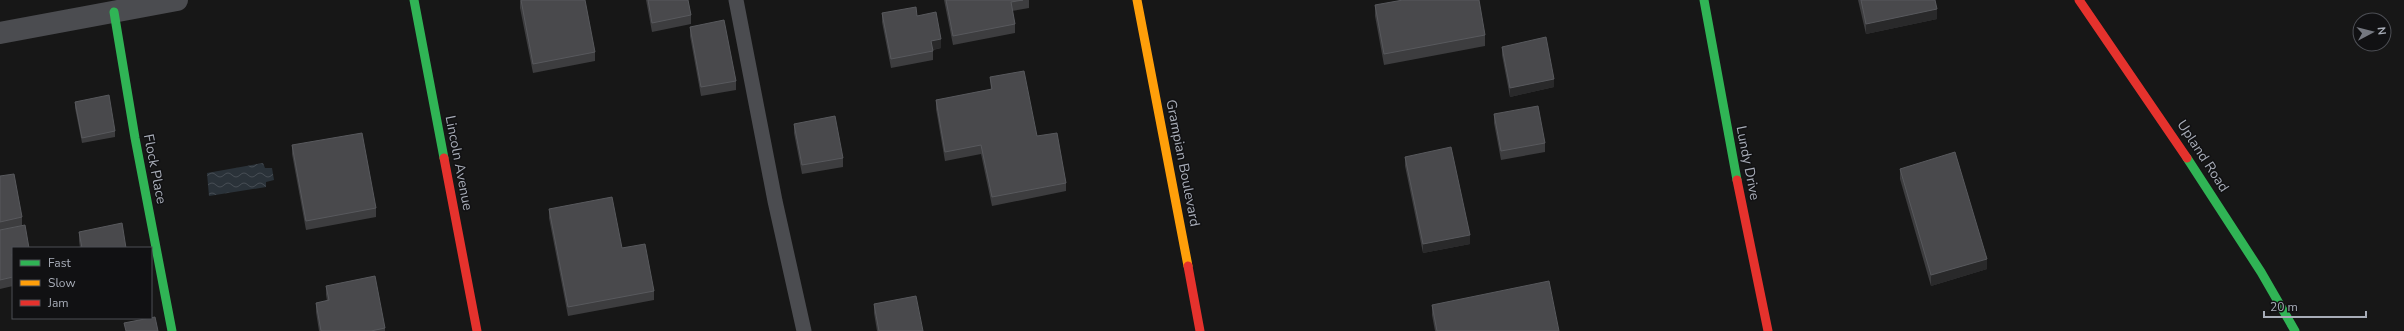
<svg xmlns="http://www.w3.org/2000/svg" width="2404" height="331" font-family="'Nunito Sans',sans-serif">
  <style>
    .water { fill: url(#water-waves) }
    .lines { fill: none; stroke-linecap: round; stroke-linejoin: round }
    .lane { stroke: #4b4c50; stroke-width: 15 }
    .street { stroke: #4b4c50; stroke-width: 22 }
    .fast { stroke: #30b455; stroke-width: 9 }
    .slow { stroke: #ff9f0a; stroke-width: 9 }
    .jam { stroke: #e5322d; stroke-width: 9 }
    .wall { fill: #3d3d3f }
    .shaded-wall { fill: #29292a }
    .building { fill: #49494c; stroke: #58595d }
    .labels { text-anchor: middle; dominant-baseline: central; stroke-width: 3; stroke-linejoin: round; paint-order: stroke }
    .street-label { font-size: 14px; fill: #a8adb8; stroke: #111113 }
  </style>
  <defs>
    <pattern id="water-waves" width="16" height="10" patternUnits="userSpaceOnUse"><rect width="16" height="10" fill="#2a3239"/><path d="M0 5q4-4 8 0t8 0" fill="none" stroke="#464d54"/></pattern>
  </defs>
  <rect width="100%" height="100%" fill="#171717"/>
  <path class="water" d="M 263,163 L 265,168 L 272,168 L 274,180 L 266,182 L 266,187 L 209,196 L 207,173 Z"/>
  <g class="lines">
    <path class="lane" d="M 736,0 L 775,201 L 804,331"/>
    <path class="street" d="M 0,33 L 177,0"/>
    <path class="fast" d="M 414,0 L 444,158
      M 1704,0 L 1737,180
      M 114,12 L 135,138 L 172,331
      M 2187,158 L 2261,272 L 2295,331"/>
    <path class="slow" d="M 1137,0 L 1188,266"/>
    <path class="jam" d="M 2079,0 L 2187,158
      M 444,158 L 477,331
      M 1737,180 L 1768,331
      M 1188,266 L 1200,331"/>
  </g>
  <path class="wall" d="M 520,0 L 595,52 L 595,61 L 533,73 L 520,8 Z
    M 646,0 L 688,0 L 691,15 L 691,24 L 652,32 Z
    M 944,0 L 1029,0 L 1029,8 L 1012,11 L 1015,24 L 1015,33 L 953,45 Z
    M 1858,0 L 1935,0 L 1937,19 L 1866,34 Z
    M 1375,5 L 1485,35 L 1485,46 L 1384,65 L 1375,16 Z
    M 882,13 L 917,16 L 941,48 L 933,50 L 933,60 L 891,68 L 882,22 Z
    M 690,27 L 736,81 L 736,90 L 701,96 L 690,36 Z
    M 1502,47 L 1554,87 L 1510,97 L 1502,55 Z
    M 990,77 L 1037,136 L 1066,183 L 1066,191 L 992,206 L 981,154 L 945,161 L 936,109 L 936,100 L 991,90 Z
    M 75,102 L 115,131 L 115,137 L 82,143 L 75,108 Z
    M 1494,114 L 1545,143 L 1545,152 L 1501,160 L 1494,123 Z
    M 794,124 L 843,158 L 843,167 L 802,174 L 794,133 Z
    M 292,145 L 376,208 L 376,217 L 306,230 L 292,154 Z
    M 1405,157 L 1470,244 L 1423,253 L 1405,166 Z
    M 1900,169 L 1987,269 L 1931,286 L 1900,179 Z
    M 0,176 L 22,217 L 22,225 L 13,248 L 13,286 L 0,289 Z
    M 549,209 L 622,248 L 654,291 L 654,300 L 568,316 L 549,218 Z
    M 79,232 L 126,248 L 80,248 L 79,241 Z
    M 326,286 L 385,328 L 385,331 L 319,331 L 316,312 L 316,303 L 327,301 L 326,295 Z
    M 874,304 L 923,331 L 877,331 L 874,313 Z
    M 1432,305 L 1559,331 L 1435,331 L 1432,315 Z"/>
  <path class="shaded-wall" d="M 1937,9 L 1937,19 L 1866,34 L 1866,24 Z
    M 941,39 L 941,48 L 931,50 L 931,41 Z
    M 1554,79 L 1554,87 L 1510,97 L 1510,88 Z
    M 1470,235 L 1470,244 L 1423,253 L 1423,244 Z
    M 1987,259 L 1987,269 L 1931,286 L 1931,275 Z"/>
  <path class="building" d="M 521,0 L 585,0 L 595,52 L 533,64 Z
    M 648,0 L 688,0 L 691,15 L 652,23 Z
    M 946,0 L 1023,0 L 1011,2 L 1015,24 L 953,36 Z
    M 1403,0 L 1479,0 L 1485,35 L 1384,54 L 1375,5 Z
    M 1861,0 L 1935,0 L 1937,9 L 1866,24 Z
    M 916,7 L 917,16 L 936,12 L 941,39 L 931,41 L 933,51 L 891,59 L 882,13 Z
    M 724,20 L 736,81 L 701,87 L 690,27 Z
    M 1546,37 L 1554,79 L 1510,88 L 1502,47 Z
    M 1024,71 L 1037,136 L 1057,133 L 1066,183 L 992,197 L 981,145 L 945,152 L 936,100 L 992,89 L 990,77 Z
    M 109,95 L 115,131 L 82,138 L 75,102 Z
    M 1538,106 L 1545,143 L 1501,151 L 1494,114 Z
    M 835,116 L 843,158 L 802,165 L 794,124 Z
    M 362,133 L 376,208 L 306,221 L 292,145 Z
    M 1451,147 L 1470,235 L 1423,244 L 1405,157 Z
    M 1955,152 L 1987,259 L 1931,275 L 1900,169 Z
    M 14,174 L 22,217 L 0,222 L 0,176 Z
    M 612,197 L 622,248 L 645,244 L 654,291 L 568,307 L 549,209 Z
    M 122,223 L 126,248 L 82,248 L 79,232 Z
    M 25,225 L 29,248 L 13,248 L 13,253 L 12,254 L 13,261 L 13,277 L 0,280 L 0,230 Z
    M 375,276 L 385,328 L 371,331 L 321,331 L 316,303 L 329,300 L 326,286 Z
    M 1549,281 L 1559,331 L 1437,331 L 1432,305 Z
    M 916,296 L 923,331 L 879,331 L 874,304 Z
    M 155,317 L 158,331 L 126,331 L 124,323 Z"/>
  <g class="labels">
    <g class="street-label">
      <text transform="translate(2203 156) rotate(57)">Upland Road</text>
      <text transform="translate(459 163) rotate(79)">Lincoln Avenue</text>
      <text transform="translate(1183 163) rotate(79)">Grampian Boulevard</text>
      <text transform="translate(1748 163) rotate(79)">Lundy Drive</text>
      <text transform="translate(155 169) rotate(79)">Flock Place</text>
    </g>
  </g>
  <rect x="12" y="247" width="140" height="72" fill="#111113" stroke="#4d4f55"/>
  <rect x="20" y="260" width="20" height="6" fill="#30b455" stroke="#4d4f55"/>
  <text x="48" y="267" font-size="12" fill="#a8adb8">Fast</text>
  <rect x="20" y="280" width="20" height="6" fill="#ff9f0a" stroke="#4d4f55"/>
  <text x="48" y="287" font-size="12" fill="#a8adb8">Slow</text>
  <rect x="20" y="300" width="20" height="6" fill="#e5322d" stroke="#4d4f55"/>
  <text x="48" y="307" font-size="12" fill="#a8adb8">Jam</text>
  <g transform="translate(2372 32) rotate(83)"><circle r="19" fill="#111113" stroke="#4d4f55"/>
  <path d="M0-3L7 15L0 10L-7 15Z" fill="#757880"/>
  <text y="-6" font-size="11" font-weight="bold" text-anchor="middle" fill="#a8adb8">N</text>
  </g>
  <path d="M2264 311v6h102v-6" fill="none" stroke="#a8adb8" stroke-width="2"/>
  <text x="2270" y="311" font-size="12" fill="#a8adb8" stroke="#111113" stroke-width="3" paint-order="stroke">20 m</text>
</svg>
